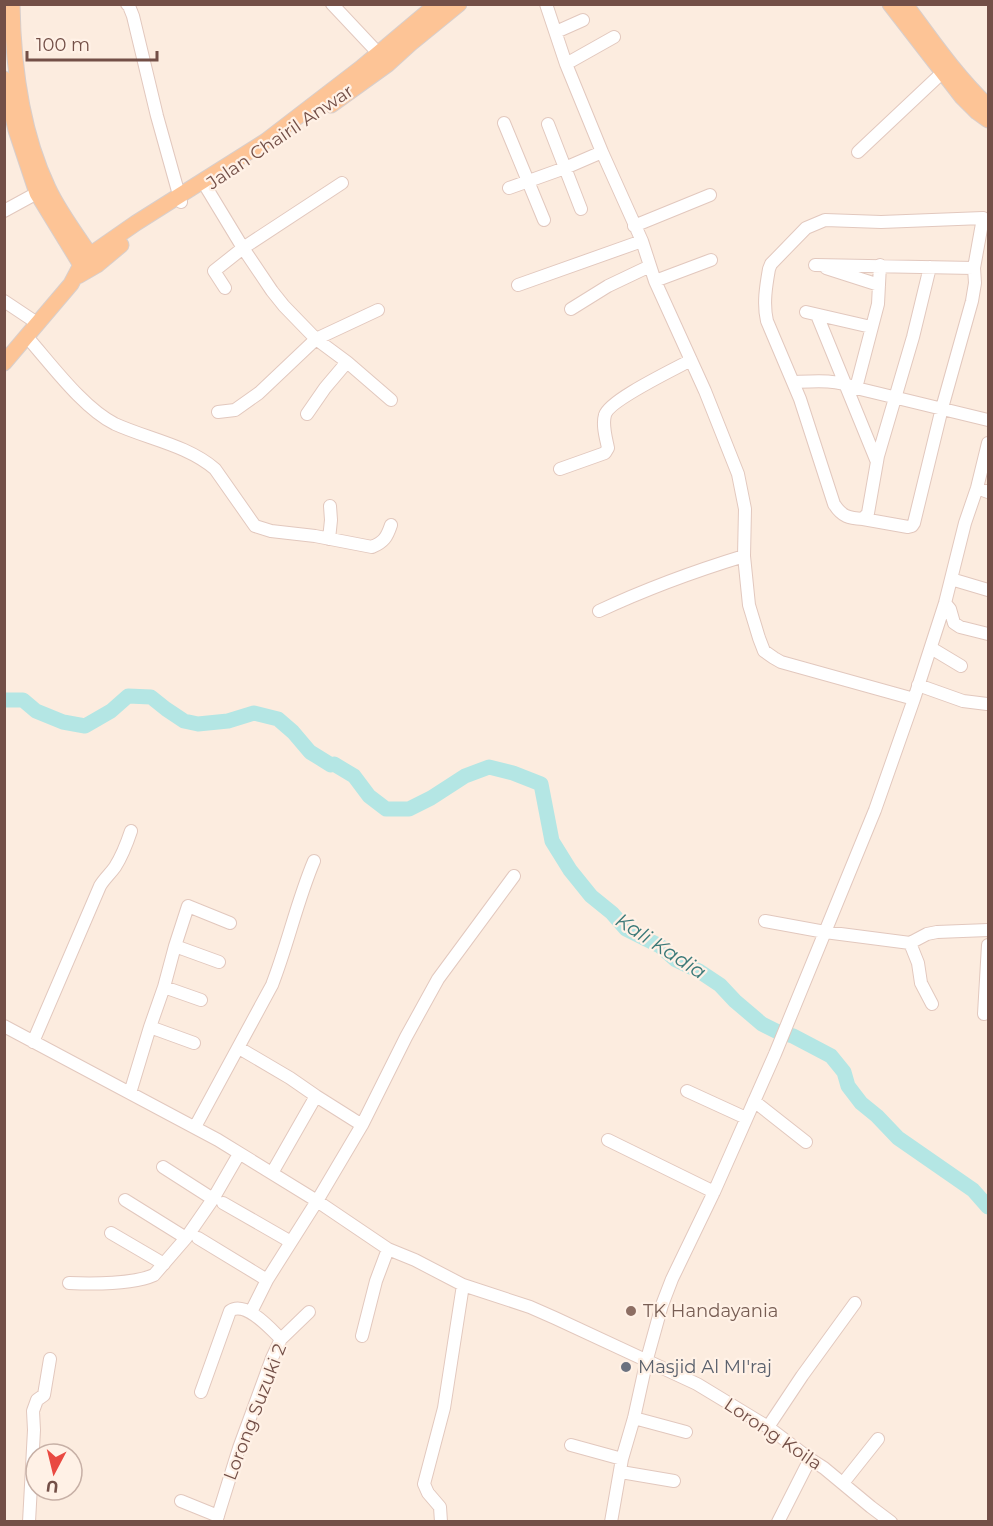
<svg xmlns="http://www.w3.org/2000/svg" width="993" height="1526" font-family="Montserrat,sans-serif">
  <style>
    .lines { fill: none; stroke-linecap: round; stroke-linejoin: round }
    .river { stroke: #b4e6e4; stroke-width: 15 }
    .minor-casing { stroke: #e2c8be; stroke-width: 14 }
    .major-casing { stroke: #d8cecb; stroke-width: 17 }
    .minor { stroke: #fff; stroke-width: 12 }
    .major { stroke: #fdc496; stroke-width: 15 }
    .education-dot { fill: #8d6e63; stroke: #fff1e6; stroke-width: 2 }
    .worship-dot { fill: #6b7280; stroke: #fff1e6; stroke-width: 2 }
    .labels { text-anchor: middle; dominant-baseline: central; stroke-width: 4.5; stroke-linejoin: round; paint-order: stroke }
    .street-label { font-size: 18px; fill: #734f47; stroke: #fff1e6 }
    .education-label { font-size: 18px; fill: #785e54; stroke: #fff1e6; text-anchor: start }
    .worship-label { font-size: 18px; fill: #5b616d; stroke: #fff1e6; text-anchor: start }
    .water-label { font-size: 20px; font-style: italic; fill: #3b7978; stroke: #fff1e6 }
  </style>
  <rect width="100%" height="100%" fill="#fcecdf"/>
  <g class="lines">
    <path class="river" d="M 4,700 L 23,700 L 36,711 L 63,722 L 85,726 L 111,711 L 128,696 L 151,697 L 166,709 L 184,721 L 198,724 L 228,721 L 254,713 L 278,719 L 293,732 L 310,752 L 331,765 L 334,764 L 354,776 L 369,796 L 386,809 L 409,809 L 431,798 L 465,776 L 489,767 L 513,773 L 541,784 L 552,841 L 570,870 L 591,896 L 612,913 L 626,929 L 660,946 L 676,960 L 699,971 L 720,985 L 735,1001 L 762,1024 L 776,1031 L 793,1036 L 831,1056 L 844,1072 L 848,1086 L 861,1103 L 877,1116 L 898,1138 L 973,1190 L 988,1207"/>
    <g class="minor-casing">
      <path id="minor" d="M 127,4 L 129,6 L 133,16 L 157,116 L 181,202
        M 332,4 L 379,54
        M 546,4 L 566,64 L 602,152 L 642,241 L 655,281 L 705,391 L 738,474 L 745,509 L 744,556 L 749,605 L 759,638 L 764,651 L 774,658 L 781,662 L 914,699
        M 556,32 L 583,20
        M 566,64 L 614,37
        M 504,123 L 544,220
        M 548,124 L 581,209
        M 858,152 L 943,72
        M 206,187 L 243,248 L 272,291 L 284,306 L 316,339 L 347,362 L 391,400
        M 509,188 L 565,168 L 602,152
        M 4,211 L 37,193
        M 634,226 L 710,195
        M 815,265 L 974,268
        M 826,268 L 879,285
        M 655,281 L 711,260
        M 518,285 L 642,241
        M 225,288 L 214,271 L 243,248 L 342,183
        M 4,301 L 37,323
        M 571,309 L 608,286 L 650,266
        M 806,312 L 871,327
        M 817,315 L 877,462
        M 27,337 C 51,364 83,408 115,424 C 148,439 187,445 215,469 L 255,526 L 271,531 L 315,536 L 372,547 C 384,542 387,537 391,525
        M 794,382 C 815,381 836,379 856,388 L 988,420
        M 856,388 L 878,304 L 880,265
        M 218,412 L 235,410 L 259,393 L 316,339 L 378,310
        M 307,414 L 325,388 L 347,362
        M 560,469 L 605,453 L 608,448 C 606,438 602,425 605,415 C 609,400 675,369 691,360
        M 977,488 L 988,492
        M 863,519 L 908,527 L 912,526 L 914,523 L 942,408 L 972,301 L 975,283 L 974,268 L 983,218 L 881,222 L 825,220 L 806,228 L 771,264 L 769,269 C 766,286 763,304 767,321 L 800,399 L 834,504 C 842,517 849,518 863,519 L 868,513 L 878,456 L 913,337 L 930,267
        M 329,539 L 331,520 L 330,506
        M 951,579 L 988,590
        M 945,603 L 950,609 L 954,623 L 960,627 L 988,634
        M 599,611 C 646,589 695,571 744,556
        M 931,648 L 961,666
        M 918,685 L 963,701 L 987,704
        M 765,921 L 825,932 L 910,943 L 927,934 L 937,932 L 988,930
        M 910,943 L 918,963 L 921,983 L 932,1004
        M 175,946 L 188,906 L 230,923
        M 164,987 L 175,946 L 219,962
        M 984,1014 L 988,945
        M 4,1026 L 218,1140 L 317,1201 L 388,1249 L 415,1260 L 463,1285 L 530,1307 L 555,1318 L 697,1384 L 768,1427 L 810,1459 L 824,1468 L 871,1507 L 891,1522
        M 150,1027 L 164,987 L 201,1000
        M 33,1042 L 100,886 C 104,879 110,874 115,867 C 122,856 127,843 131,831
        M 239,1048 L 290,1078 L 316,1096 L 272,1173
        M 687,1091 L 746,1118
        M 130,1093 L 150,1027 L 194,1043
        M 754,1101 L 806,1142
        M 362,1125 L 406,1037 L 438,979 L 514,876
        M 195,1127 L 272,985 C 288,944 297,901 314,861
        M 608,1140 L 714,1192
        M 163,1167 L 213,1199
        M 125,1200 L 186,1238
        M 223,1203 L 291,1242
        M 111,1233 L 164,1264
        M 198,1238 L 267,1280
        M 69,1283 C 92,1284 134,1284 154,1275 L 186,1238 L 213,1199 L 239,1154
        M 251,1312 L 267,1280 L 317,1201 L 362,1125 L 316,1096
        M 362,1336 L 376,1281 L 388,1249
        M 201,1392 L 230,1311 C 245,1300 270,1328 281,1339
        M 634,1418 L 686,1432
        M 768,1427 L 802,1376 L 855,1303
        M 571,1445 L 622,1459
        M 621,1472 L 674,1481
        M 843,1483 L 878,1439
        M 181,1501 L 218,1516
        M 29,1522 L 34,1430 L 33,1411 L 37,1400 L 44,1395 L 50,1359
        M 216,1522 L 239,1448 L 272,1358 L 281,1339 L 309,1312
        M 441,1522 L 440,1507 L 428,1493 L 424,1484 L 444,1408 L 463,1285
        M 611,1522 L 622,1459 L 634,1418 L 647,1359 L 662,1305 L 672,1279 L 714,1192 L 775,1054 L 875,810 L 914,699 L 945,603 L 965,523 L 977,488 L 988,443
        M 778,1522 L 810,1459"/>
    </g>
    <g class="major-casing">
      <path id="major" d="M 12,4 C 13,67 21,131 48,188 C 60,214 79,238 95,262
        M 890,4 L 962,97 L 977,112 L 988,120
        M 905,4 C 931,39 956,76 988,106
        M 4,79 L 16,130 L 37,193 L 81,265 L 86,271
        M 331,105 L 388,64 L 410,44 L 459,4
        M 78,276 L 97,265 L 121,245
        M 4,363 L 71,284 L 81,265 L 90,255 L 136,223 L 266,141 L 361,68 L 437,4"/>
    </g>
    <use href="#minor" class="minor"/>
    <use href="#major" class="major"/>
  </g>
  <circle class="education-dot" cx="631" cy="1311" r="6"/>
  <circle class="worship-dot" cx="626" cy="1367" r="6"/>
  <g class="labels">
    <g class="street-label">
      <text transform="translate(280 137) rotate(-34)">Jalan Chairil Anwar</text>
      <text transform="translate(255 1412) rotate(-69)">Lorong Suzuki 2</text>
      <text transform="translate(773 1434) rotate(34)">Lorong Koila</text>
    </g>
    <g class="education-label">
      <text x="643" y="1311">TK Handayania</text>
    </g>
    <g class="worship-label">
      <text x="638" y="1367">Masjid Al MI'raj</text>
    </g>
    <g class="water-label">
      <text transform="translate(661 946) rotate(33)">Kali Kadia</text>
    </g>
  </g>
  <rect width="993" height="1526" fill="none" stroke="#734f47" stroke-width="12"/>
  <g transform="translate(54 1472) rotate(187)"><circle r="28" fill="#fff1e6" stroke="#c7b0a6" stroke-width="1.5"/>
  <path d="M0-4.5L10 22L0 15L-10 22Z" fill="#e94941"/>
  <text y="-9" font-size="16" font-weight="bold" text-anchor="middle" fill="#734f47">U</text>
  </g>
  <path d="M27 51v9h130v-9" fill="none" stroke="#734f47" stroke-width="3"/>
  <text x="36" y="51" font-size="18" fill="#734f47" stroke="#fff1e6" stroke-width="4.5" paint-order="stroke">100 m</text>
</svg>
